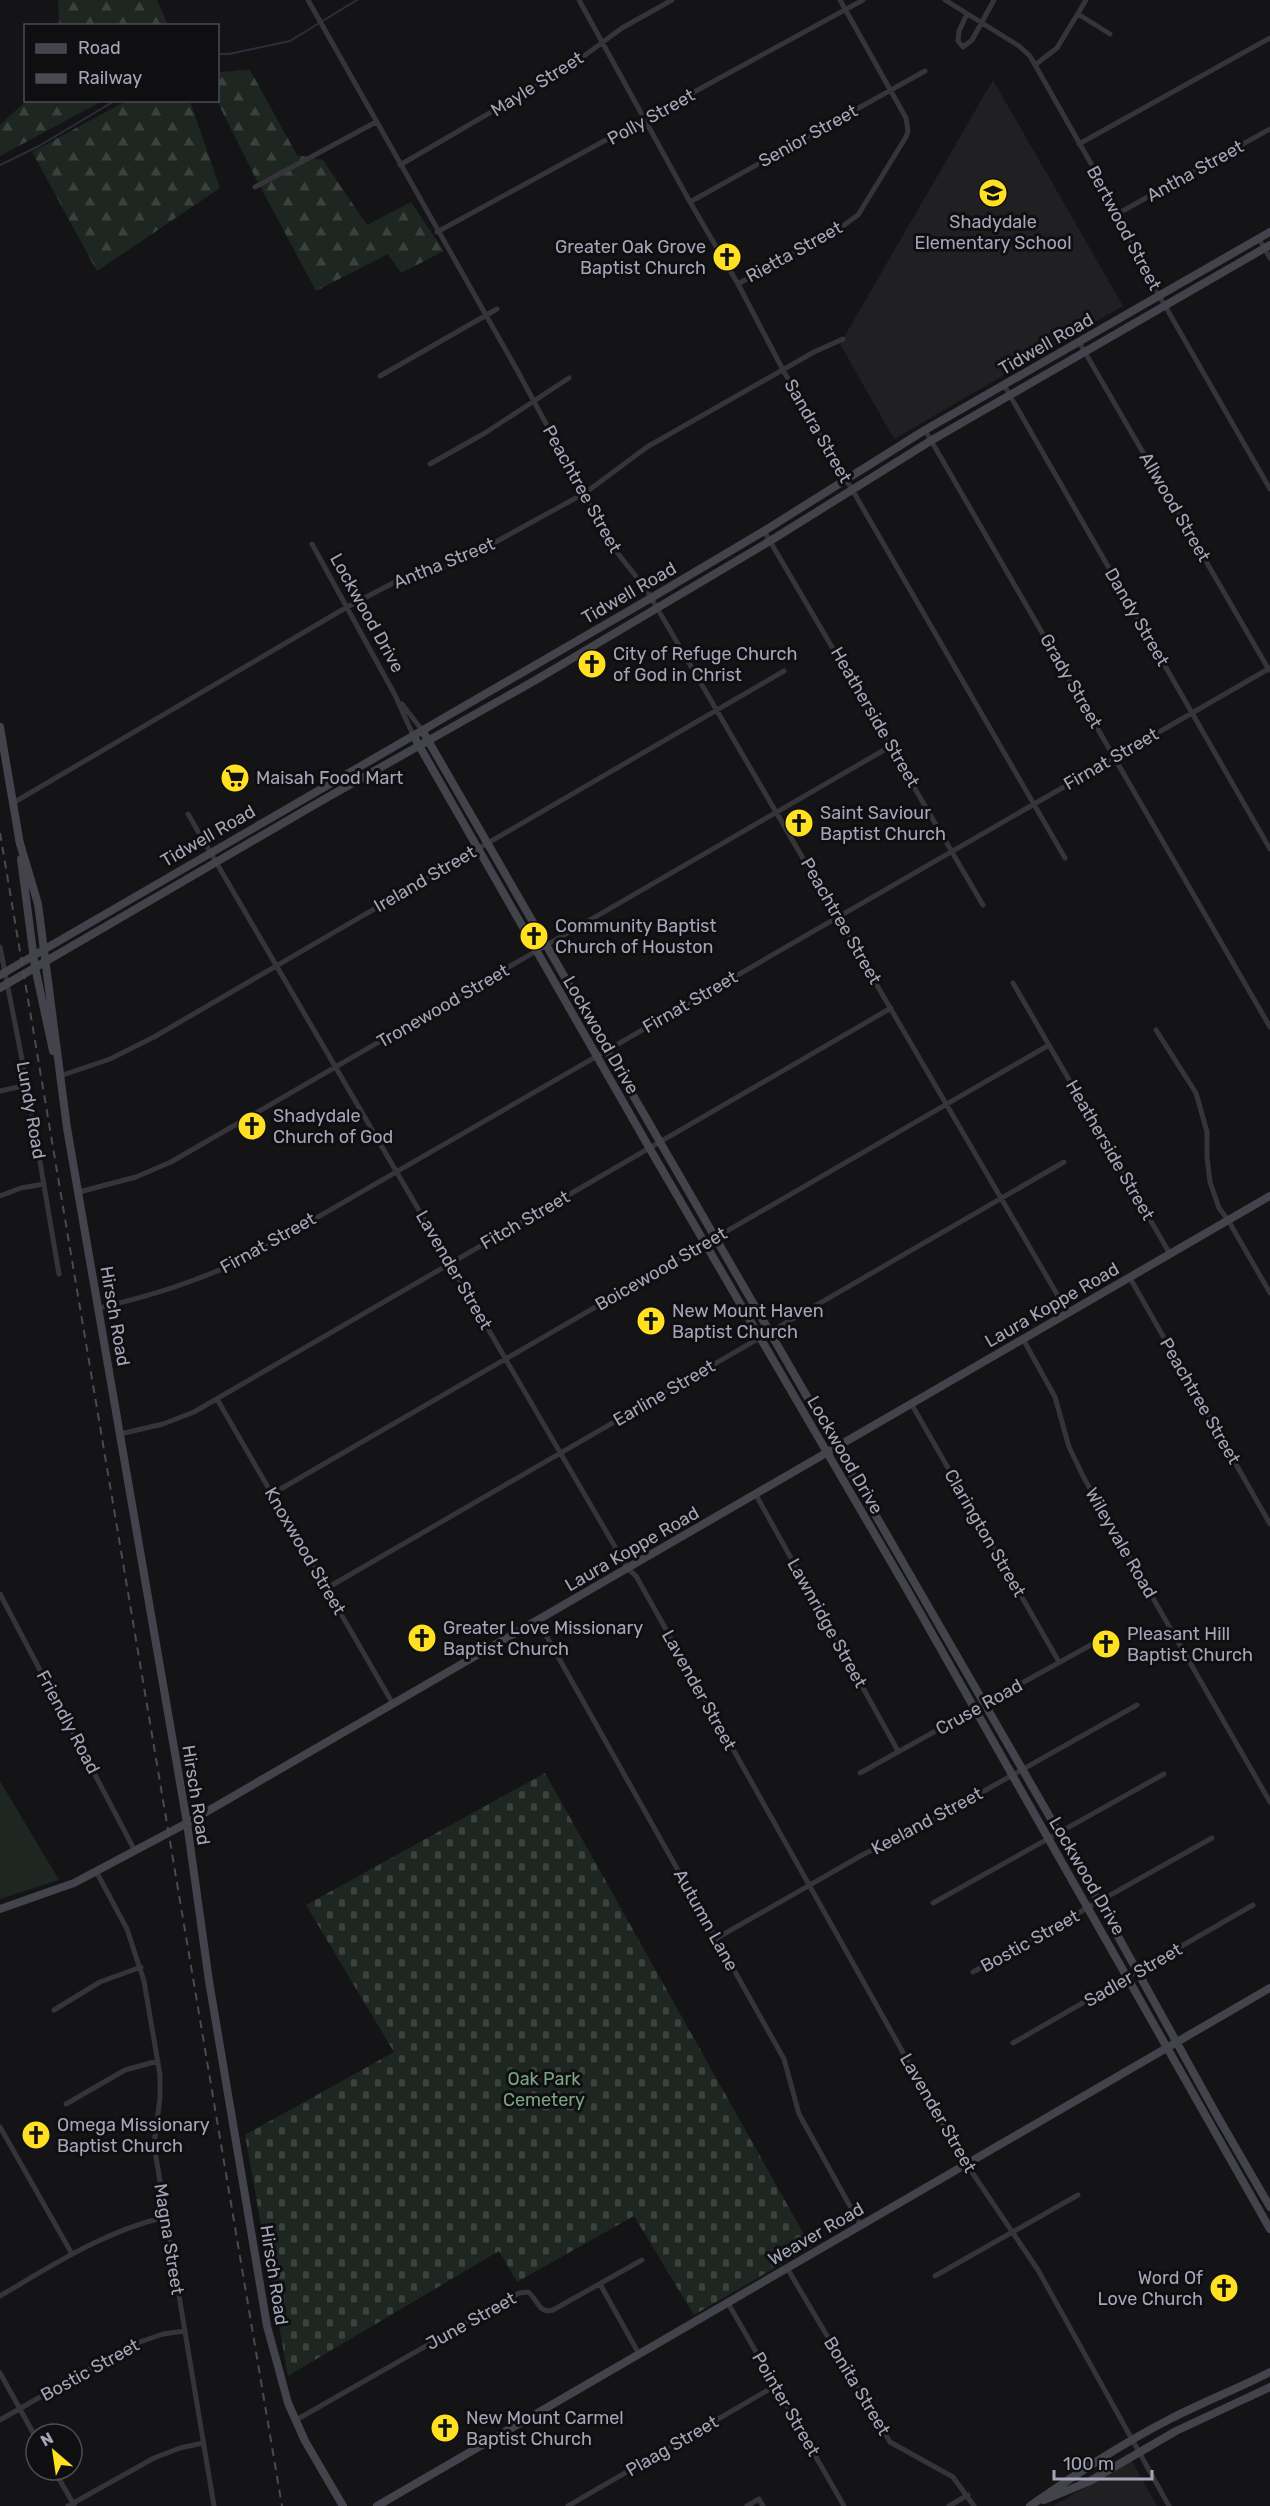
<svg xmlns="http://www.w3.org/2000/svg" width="1270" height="2506" font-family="Rubik,sans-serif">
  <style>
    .built { fill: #202023 }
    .green { fill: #1d2620 }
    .forest { fill: url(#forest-firs) }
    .cemetery { fill: url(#cemetery-stones) }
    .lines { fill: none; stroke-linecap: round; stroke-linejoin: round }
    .stream { stroke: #292f3b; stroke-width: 2 }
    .street { stroke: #35343b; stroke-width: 5 }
    .secondary { stroke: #42434b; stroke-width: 8 }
    .rail { stroke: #494a52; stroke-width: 2; stroke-dasharray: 8 6; stroke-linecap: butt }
    .labels { text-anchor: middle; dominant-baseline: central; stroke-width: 6; stroke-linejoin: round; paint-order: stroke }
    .street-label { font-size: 18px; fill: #a4a6b8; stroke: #0f0f11 }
    .poi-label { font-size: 18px; fill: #a4a6b8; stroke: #0f0f11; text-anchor: start }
    .park-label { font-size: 18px; fill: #79a584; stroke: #0f0f11 }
  </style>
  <defs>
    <pattern id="forest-firs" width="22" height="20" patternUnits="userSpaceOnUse" patternTransform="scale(1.5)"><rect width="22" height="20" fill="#1d2620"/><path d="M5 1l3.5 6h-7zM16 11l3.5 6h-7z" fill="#3b423e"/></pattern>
    <pattern id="cemetery-stones" width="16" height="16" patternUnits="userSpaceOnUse" patternTransform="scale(1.5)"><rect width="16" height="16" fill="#1d2620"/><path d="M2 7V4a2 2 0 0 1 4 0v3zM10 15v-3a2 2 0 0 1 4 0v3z" fill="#3b423e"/></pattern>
  </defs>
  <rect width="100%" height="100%" fill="#141416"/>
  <path class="built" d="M 993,80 L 1123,306 L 894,439 L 840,344 Z
    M 1132,2461 L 1157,2506 L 1053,2506 Z"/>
  <path class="green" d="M 0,1781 L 59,1880 L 0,1899 Z"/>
  <path class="forest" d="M 58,0 L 157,0 L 168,25 L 59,25 Z
    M 250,70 L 297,155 L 323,160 L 367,225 L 411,202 L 444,251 L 401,273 L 388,254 L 316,291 L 253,173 L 217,101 L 218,72 Z
    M 26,101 L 26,100 L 102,101 L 0,156 L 0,125 Z
    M 126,101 L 190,101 L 220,188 L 97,271 L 32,152 Z"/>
  <path class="cemetery" d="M 545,1773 L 811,2247 L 694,2315 L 634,2216 L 517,2282 L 499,2251 L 288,2376 L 245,2135 L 394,2052 L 306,1905 Z"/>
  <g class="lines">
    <path class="stream" d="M 218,54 L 229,54 L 290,41 L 357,0
      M 0,165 L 39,146 L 116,100"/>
    <path class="street" d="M 308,0 L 517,370 L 612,546 L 646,589 L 1068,1313
      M 579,0 L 690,202 L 738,284 L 783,370 L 1065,858
      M 945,0 L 1019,46 L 1030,56 L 1119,213 L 1133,250 L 1270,489
      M 967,14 L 959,31 L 958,41 L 963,47 L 972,40 L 994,0
      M 1078,14 L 1110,34
      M 1035,65 L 1057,48 L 1086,0
      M 1079,144 L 1270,38
      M 400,165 L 569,67 L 622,28 L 672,0
      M 255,187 L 376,122
      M 690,202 L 925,71
      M 1119,213 L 1270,129
      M 437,232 L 863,0
      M 1259,239 L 1270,258
      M 738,284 L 840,228 L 858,215 L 906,137 L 908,131 L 906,118 L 840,0
      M 1079,342 L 1269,670
      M 380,376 L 497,309
      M 1004,385 L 1270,849
      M 925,430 L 1270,1027
      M 430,464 L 485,433 L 569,378
      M 764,531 L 983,905
      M 312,544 L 395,695 L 413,735
      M 402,704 L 422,730
      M 13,803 L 347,607 L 397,581 L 446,566 L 479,551 L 585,493 L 647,447 L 814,352 L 843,339
      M 188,814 L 628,1569 L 636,1576 L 961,2156 L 1038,2270 L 1169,2506
      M 0,947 L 27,1085 L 59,1274
      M 1013,983 L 1170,1254
      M 1156,1030 L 1196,1093 L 1207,1132 L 1207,1157 L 1210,1182 L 1219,1208 L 1228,1220 L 1270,1293
      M 60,1076 L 110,1059 L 154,1037 L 784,671
      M 0,1091 L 27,1085
      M 79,1192 L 136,1177 L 171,1162 L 891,746
      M 0,1196 L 21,1188 L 44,1184
      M 1130,1278 L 1270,1524
      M 99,1308 C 154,1295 195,1282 247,1258 L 1270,668
      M 1023,1339 L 1055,1397 L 1069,1447 L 1084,1478 L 1270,1802
      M 217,1399 L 393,1704
      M 912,1405 L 1059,1662
      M 120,1434 L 163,1424 L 194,1412 L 891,1008
      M 272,1494 L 1049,1045
      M 756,1495 L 898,1751
      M 327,1588 L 1064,1162
      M 0,1594 L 135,1851
      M 538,1621 L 784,2059 L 799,2114 L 861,2226
      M 860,1773 L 1098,1641
      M 97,1873 L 127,1929 L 144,1981 L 160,2075 L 160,2098 L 154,2145 L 214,2506
      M 933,1903 L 1164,1774
      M 717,1938 L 864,1854 L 920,1827 L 1137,1705
      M 973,1972 L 1212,1838
      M 54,2010 L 100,1982 L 141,1967
      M 1013,2043 L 1253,1905
      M 66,2104 L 125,2070 L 158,2061
      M 0,2127 L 72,2254
      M 787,2268 L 890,2442 L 953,2477 L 974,2506
      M 935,2276 L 1078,2195
      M 600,2284 L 639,2354
      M 0,2296 C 53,2265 105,2231 165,2217
      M 728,2303 L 844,2506
      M 0,2373 L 36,2438
      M 0,2420 L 131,2345 L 163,2334 L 185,2331
      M 296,2420 L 519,2293 L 528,2292 C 538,2299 538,2314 553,2310 L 642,2260
      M 54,2470 L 74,2505
      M 68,2506 L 154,2458 L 180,2448 L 203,2443
      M 568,2506 L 775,2386
      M 747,2506 L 759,2499 L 763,2506
      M 949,2506 L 968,2495"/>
    <path class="secondary" d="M 0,727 L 20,844
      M 422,730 L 1099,1902 L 1219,2119 L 1270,2207
      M 413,735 L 650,1149 L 905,1586 L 1270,2229
      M 19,840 L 38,904 L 67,1128 L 187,1823 L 209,1981 L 267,2326 L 288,2403 L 305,2441 L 343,2506
      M 21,859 L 35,967 L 53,1051
      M 0,975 L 651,598 L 764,531 L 925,430 L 1270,232
      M 0,988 L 321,801 L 534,681 L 770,541 L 932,440 L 1270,245
      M 0,1909 L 74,1883 L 187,1823 L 1270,1196
      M 1044,2500 L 1090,2481 L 1176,2431 L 1270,2387
      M 377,2506 L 1270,1988
      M 1030,2506 C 1075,2475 1121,2444 1170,2419 C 1203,2402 1237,2389 1270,2372"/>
    <path class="rail" d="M 0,833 L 282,2506"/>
  </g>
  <defs>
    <g id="school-disc" transform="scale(1.5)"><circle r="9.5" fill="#ffe023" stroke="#0f0f11"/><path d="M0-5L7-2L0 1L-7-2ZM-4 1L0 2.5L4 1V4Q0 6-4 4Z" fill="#111"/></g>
    <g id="church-disc" transform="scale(1.5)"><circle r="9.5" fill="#ffe023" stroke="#0f0f11"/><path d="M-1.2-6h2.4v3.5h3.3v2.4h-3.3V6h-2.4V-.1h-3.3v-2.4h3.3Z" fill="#111"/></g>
    <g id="supermarket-disc" transform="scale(1.5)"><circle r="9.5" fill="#ffe023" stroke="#0f0f11"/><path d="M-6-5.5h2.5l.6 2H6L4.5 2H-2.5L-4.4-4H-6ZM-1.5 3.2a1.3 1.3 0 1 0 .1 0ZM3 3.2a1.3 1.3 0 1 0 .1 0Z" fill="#111"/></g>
  </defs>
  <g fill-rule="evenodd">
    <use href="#school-disc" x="993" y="193"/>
    <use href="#church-disc" x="727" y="257"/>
    <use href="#church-disc" x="592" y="664"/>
    <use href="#supermarket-disc" x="235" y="778"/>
    <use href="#church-disc" x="799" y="823"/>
    <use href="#church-disc" x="534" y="936"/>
    <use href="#church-disc" x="252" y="1126"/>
    <use href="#church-disc" x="651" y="1321"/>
    <use href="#church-disc" x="422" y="1638"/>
    <use href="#church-disc" x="1106" y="1644"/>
    <use href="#church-disc" x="36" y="2135"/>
    <use href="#church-disc" x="1224" y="2288"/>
    <use href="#church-disc" x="445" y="2428"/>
  </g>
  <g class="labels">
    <g class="street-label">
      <text transform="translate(537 84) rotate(-32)">Mayle Street</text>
      <text transform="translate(651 117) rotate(-29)">Polly Street</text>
      <text transform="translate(808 136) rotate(-29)">Senior Street</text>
      <text transform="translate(1195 171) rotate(-29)">Antha Street</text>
      <text transform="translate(1124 228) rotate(62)">Bertwood Street</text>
      <text transform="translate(794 252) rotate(-29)">Rietta Street</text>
      <text transform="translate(1046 344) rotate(-30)">Tidwell Road</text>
      <text transform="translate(818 431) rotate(60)">Sandra Street</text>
      <text transform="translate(582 489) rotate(61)">Peachtree Street</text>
      <text transform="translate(1175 507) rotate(60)">Allwood Street</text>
      <text transform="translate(444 563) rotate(-22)">Antha Street</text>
      <text transform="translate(629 593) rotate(-30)">Tidwell Road</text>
      <text transform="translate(367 613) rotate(61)">Lockwood Drive</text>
      <text transform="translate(1137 617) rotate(60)">Dandy Street</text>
      <text transform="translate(1071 681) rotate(60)">Grady Street</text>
      <text transform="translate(875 717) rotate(60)">Heatherside Street</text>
      <text transform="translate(1111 759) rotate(-30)">Firnat Street</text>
      <text transform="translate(208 836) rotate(-30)">Tidwell Road</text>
      <text transform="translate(425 879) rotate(-30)">Ireland Street</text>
      <text transform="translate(841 921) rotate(60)">Peachtree Street</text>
      <text transform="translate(690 1002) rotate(-30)">Firnat Street</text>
      <text transform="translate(443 1006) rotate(-30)">Tronewood Street</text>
      <text transform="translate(601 1035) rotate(60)">Lockwood Drive</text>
      <text transform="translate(31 1110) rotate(80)">Lundy Road</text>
      <text transform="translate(1110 1150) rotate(60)">Heatherside Street</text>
      <text transform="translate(525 1220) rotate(-30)">Fitch Street</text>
      <text transform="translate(268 1243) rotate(-29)">Firnat Street</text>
      <text transform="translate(661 1269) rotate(-30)">Boicewood Street</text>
      <text transform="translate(454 1270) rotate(60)">Lavender Street</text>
      <text transform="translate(1052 1305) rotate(-30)">Laura Koppe Road</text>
      <text transform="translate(115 1316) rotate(80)">Hirsch Road</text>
      <text transform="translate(664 1393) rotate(-30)">Earline Street</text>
      <text transform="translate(1200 1401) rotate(60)">Peachtree Street</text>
      <text transform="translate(845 1455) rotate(60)">Lockwood Drive</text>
      <text transform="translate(985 1533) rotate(60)">Clarington Street</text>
      <text transform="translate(1121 1543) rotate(60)">Wileyvale Road</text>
      <text transform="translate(632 1549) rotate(-30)">Laura Koppe Road</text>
      <text transform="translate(305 1551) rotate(60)">Knoxwood Street</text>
      <text transform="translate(827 1623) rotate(61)">Lawnridge Street</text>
      <text transform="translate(699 1690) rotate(61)">Lavender Street</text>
      <text transform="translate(979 1707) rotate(-29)">Cruse Road</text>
      <text transform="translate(68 1722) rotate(62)">Friendly Road</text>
      <text transform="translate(196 1795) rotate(81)">Hirsch Road</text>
      <text transform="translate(927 1821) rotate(-28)">Keeland Street</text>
      <text transform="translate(1087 1876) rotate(60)">Lockwood Drive</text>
      <text transform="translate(706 1920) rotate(61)">Autumn Lane</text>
      <text transform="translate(1030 1941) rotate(-29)">Bostic Street</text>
      <text transform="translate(1133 1975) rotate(-30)">Sadler Street</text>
      <text transform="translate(938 2113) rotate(60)">Lavender Street</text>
      <text transform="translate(816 2234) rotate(-30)">Weaver Road</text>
      <text transform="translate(169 2239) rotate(81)">Magna Street</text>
      <text transform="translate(274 2275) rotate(81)">Hirsch Road</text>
      <text transform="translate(471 2321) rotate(-29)">June Street</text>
      <text transform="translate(90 2370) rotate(-29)">Bostic Street</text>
      <text transform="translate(857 2386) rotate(59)">Bonita Street</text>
      <text transform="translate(786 2404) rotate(60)">Pointer Street</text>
      <text transform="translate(672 2446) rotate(-30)">Plaag Street</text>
    </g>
    <g class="poi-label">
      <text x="993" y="222" text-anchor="middle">Shadydale<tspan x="993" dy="21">Elementary School</tspan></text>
      <text x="706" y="247" text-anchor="end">Greater Oak Grove<tspan x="706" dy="21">Baptist Church</tspan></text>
      <text x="613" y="654">City of Refuge Church<tspan x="613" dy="21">of God in Christ</tspan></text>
      <text x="256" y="778">Maisah Food Mart</text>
      <text x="820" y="813">Saint Saviour<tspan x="820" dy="21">Baptist Church</tspan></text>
      <text x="555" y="926">Community Baptist<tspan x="555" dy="21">Church of Houston</tspan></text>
      <text x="273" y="1116">Shadydale<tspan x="273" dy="21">Church of God</tspan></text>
      <text x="672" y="1311">New Mount Haven<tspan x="672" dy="21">Baptist Church</tspan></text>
      <text x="443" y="1628">Greater Love Missionary<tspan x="443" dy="21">Baptist Church</tspan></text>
      <text x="1127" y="1634">Pleasant Hill<tspan x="1127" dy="21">Baptist Church</tspan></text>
      <text x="57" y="2125">Omega Missionary<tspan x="57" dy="21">Baptist Church</tspan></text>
      <text x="1203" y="2278" text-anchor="end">Word Of<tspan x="1203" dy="21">Love Church</tspan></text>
      <text x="466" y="2418">New Mount Carmel<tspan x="466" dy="21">Baptist Church</tspan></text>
    </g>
    <g class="park-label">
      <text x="544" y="2079">Oak Park<tspan x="544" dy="21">Cemetery</tspan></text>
    </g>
  </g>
  <rect x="24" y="24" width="195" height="78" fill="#0f0f11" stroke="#4b4b54" stroke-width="1.5"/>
  <rect x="36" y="44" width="30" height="9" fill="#42434b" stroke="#4b4b54" stroke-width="1.5"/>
  <text x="78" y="54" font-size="18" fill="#a4a6b8">Road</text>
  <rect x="36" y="74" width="30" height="9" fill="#494a52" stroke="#4b4b54" stroke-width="1.5"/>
  <text x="78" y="84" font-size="18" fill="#a4a6b8">Railway</text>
  <g transform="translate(54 2452) rotate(331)"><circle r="28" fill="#0f0f11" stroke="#4b4b54" stroke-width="1.5"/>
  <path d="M0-4.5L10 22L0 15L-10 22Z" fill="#ffe023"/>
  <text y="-9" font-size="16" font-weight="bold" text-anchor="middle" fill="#a4a6b8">N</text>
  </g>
  <path d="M1054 2470v9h98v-9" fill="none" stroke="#a4a6b8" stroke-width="3"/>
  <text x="1063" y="2470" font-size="18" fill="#a4a6b8" stroke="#0f0f11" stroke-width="4.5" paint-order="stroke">100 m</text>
</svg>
